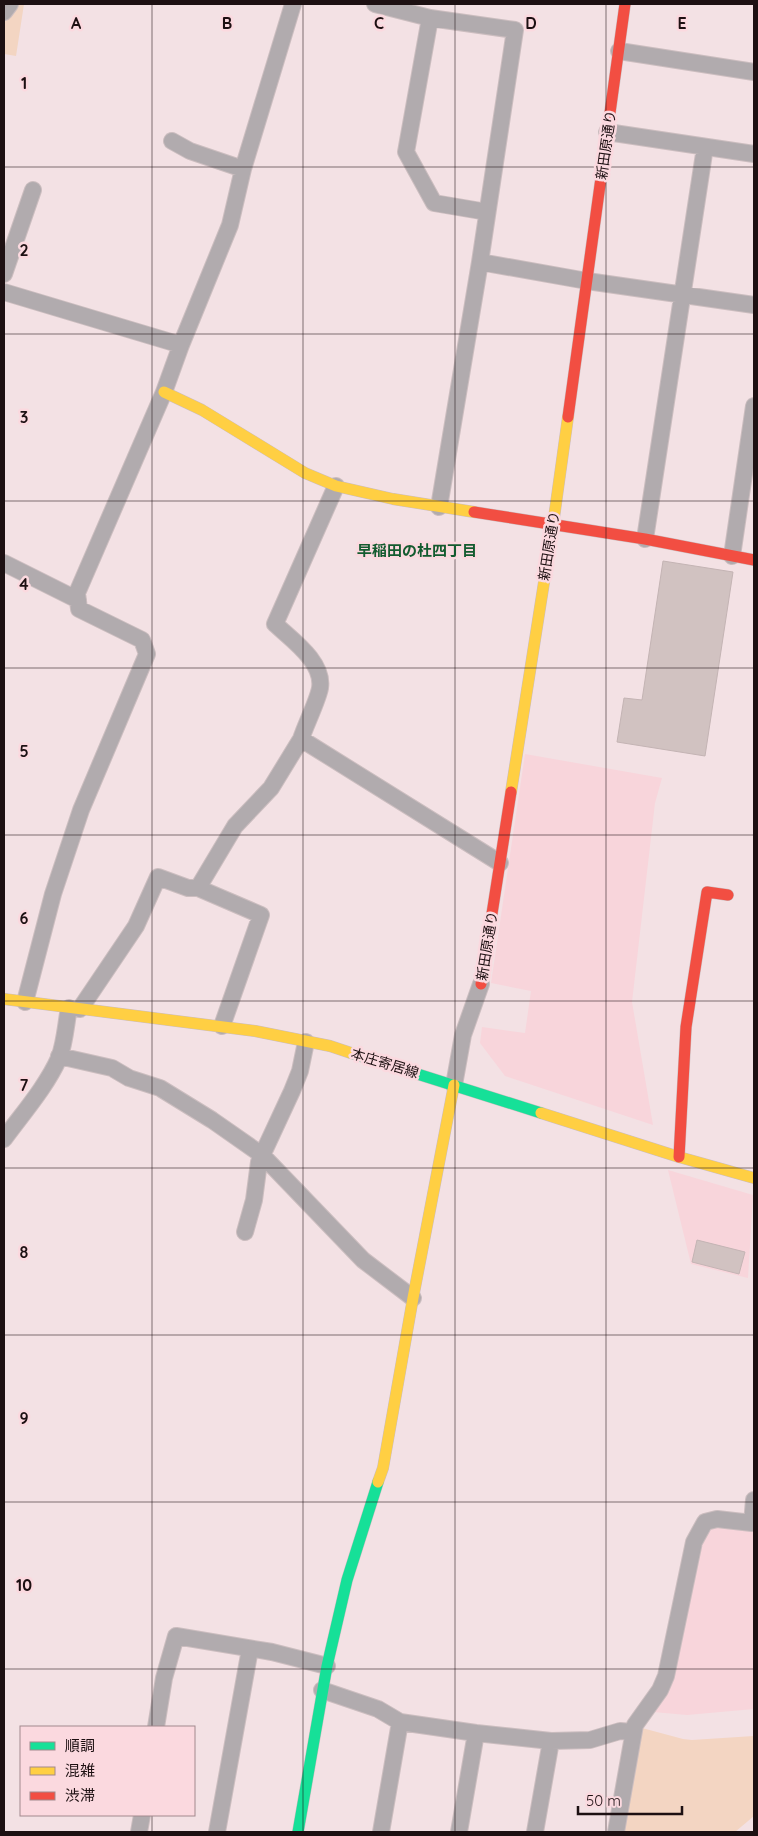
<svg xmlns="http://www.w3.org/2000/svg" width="758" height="1836" font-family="Quicksand,'Noto Sans JP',sans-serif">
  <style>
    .built { fill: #f8d5db }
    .green { fill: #f3d5c2 }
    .building { fill: #d1c2c1; stroke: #c4b4b4 }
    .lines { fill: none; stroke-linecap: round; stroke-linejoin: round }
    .street-casing { stroke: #cbbdbf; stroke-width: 18 }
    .fast-casing { stroke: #cbbdbf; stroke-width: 12 }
    .slow-casing { stroke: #cbbdbf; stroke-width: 12 }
    .jam-casing { stroke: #cbbdbf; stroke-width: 12 }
    .street { stroke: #b1abae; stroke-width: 16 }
    .fast { stroke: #16e098; stroke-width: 11 }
    .slow { stroke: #ffcf43; stroke-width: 11 }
    .jam { stroke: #f24e42; stroke-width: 11 }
    .grid { fill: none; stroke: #1d1012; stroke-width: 1; stroke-opacity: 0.55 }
    .labels { text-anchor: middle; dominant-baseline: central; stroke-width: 5; stroke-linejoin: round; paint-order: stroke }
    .street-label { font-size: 14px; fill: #1d1012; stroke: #fbd9df }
    .neighbourhood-label { font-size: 15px; font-weight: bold; fill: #145b2f; stroke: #fbd9df }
    .grid-label { font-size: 16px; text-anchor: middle; font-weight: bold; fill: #1d1012; stroke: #fbd9df; stroke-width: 5; stroke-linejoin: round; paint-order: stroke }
  </style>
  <rect width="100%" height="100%" fill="#f3e1e4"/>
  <path class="built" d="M 525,754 L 662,778 L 655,803 L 632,1002 L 653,1125 L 505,1076 L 480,1043 L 482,1027 L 525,1033 L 531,991 L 491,983 Z
    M 668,1170 L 753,1195 L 748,1278 L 691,1264 Z
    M 719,1525 L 754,1528 L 754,1709 L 687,1715 L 653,1712 L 702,1539 L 709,1528 Z"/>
  <path class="green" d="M 18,4 L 24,4 L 16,56 L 4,54 L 4,23 Z
    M 642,1728 L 683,1739 L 692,1740 L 754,1736 L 754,1816 L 735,1832 L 623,1832 Z"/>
  <path class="building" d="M 663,561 L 733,572 L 705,756 L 617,742 L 624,698 L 642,700 Z
    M 697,1240 L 745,1252 L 739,1274 L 692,1262 Z"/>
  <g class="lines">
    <g class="street-casing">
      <path id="street" d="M 375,4 L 430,18 L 515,30 L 480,262 L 439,507
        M 4,12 L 10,4
        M 430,18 L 406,152 L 434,203 L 487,212
        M 619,51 L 754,72
        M 607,132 L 754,154
        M 172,141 L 190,151 L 243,169
        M 480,262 L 587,281 L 754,305
        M 4,274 L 33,190
        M 4,292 L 181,345
        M 336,486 L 275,624 C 292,640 324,662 320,688 C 318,700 305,726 301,739 L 500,863
        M 645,539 L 705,147
        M 732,556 L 754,406
        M 4,563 L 78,600
        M 25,1002 L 53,894 L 81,810 L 147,654 L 142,640 L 79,609 L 77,593 L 164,392 L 181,345 L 230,225 L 243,169 L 293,4
        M 80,1009 L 136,926 L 158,877 L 188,888 L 198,888
        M 222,1026 L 261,915 L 198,888 L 235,826 L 271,788 L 301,739
        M 59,1056 L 112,1068 L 129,1078 L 160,1088 L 212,1120 L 262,1155 L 363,1260 L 413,1298
        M 454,1085 L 463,1035 L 481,984
        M 4,1139 C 23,1113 46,1087 59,1058 C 65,1043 66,1023 69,1008
        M 245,1232 L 254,1200 L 259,1162 L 292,1091 L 300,1071 L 306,1042
        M 322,1690 L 378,1709 L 400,1722 L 476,1733 L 551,1741 L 590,1740 L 620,1731 L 633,1732
        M 156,1727 L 164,1678 L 176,1636 L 272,1652 L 327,1666
        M 139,1832 L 142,1815
        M 217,1832 L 250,1649
        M 381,1832 L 400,1722
        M 459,1832 L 476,1733
        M 535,1832 L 551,1741
        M 616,1832 L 635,1725 L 660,1690 L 666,1676 L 694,1542 L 705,1522 L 717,1519 L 752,1523 L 754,1500"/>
    </g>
    <g class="fast-casing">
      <path id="fast" d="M 351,1053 L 541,1113
        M 298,1832 L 327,1666 L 347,1580 L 378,1482"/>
    </g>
    <g class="slow-casing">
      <path id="slow" d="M 164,392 L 202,410 L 305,473 L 336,486 L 393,499 L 474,512
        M 511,792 L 553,525 L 568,417
        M 4,999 L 255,1031 L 330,1046 L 351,1053
        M 541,1113 L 679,1157 L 754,1178
        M 378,1482 L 383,1468 L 413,1298 L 454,1085"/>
    </g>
    <g class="jam-casing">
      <path id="jam" d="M 568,417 L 625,4
        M 474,512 L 645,539 L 754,560
        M 481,984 L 511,792
        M 679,1157 L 686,1027 L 707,892 L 728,895"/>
    </g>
    <use href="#street" class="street"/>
    <use href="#fast" class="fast"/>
    <use href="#slow" class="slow"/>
    <use href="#jam" class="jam"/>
  </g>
  <path class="grid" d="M 152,4 L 152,1727M 303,4 L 303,1832M 455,4 L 455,1832M 606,4 L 606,1832M 4,167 L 754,167M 4,334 L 754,334M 4,501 L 754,501M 4,668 L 754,668M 4,835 L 754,835M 4,1001 L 754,1001M 4,1168 L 754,1168M 4,1335 L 754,1335M 4,1502 L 754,1502M 4,1669 L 754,1669M 152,1815 L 152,1832"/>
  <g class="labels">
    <g class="street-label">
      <text transform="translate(606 145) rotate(-82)">新田原通り</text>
      <text transform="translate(549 546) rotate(-81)">新田原通り</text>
      <text transform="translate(487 946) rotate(-81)">新田原通り</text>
      <text transform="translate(385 1063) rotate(17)">本庄寄居線</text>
    </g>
    <g class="neighbourhood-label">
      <text x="417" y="550">早稲田の杜四丁目</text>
    </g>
  </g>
  <g class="grid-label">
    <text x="76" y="29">A</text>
    <text x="227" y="29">B</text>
    <text x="379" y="29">C</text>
    <text x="531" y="29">D</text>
    <text x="682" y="29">E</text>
    <text x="24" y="89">1</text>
    <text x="24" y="256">2</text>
    <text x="24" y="423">3</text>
    <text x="24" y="590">4</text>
    <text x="24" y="757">5</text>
    <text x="24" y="924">6</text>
    <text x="24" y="1091">7</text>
    <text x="24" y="1258">8</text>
    <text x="24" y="1424">9</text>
    <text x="24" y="1591">10</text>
  </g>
  <rect width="758" height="1836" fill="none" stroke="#1d1012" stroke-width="10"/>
  <rect x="20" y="1726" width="175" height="90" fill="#fbd9df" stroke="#a2898d"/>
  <rect x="30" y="1742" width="25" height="8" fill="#16e098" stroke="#a2898d"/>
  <text x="65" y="1751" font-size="15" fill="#1d1012">順調</text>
  <rect x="30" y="1767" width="25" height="8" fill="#ffcf43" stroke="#a2898d"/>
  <text x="65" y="1776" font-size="15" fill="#1d1012">混雑</text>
  <rect x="30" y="1792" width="25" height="8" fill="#f24e42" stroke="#a2898d"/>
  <text x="65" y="1801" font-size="15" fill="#1d1012">渋滞</text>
  <path d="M578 1806v8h104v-8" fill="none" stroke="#1d1012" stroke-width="2.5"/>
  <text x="586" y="1806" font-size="15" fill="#1d1012" stroke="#fbd9df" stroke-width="4" paint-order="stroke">50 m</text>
</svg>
